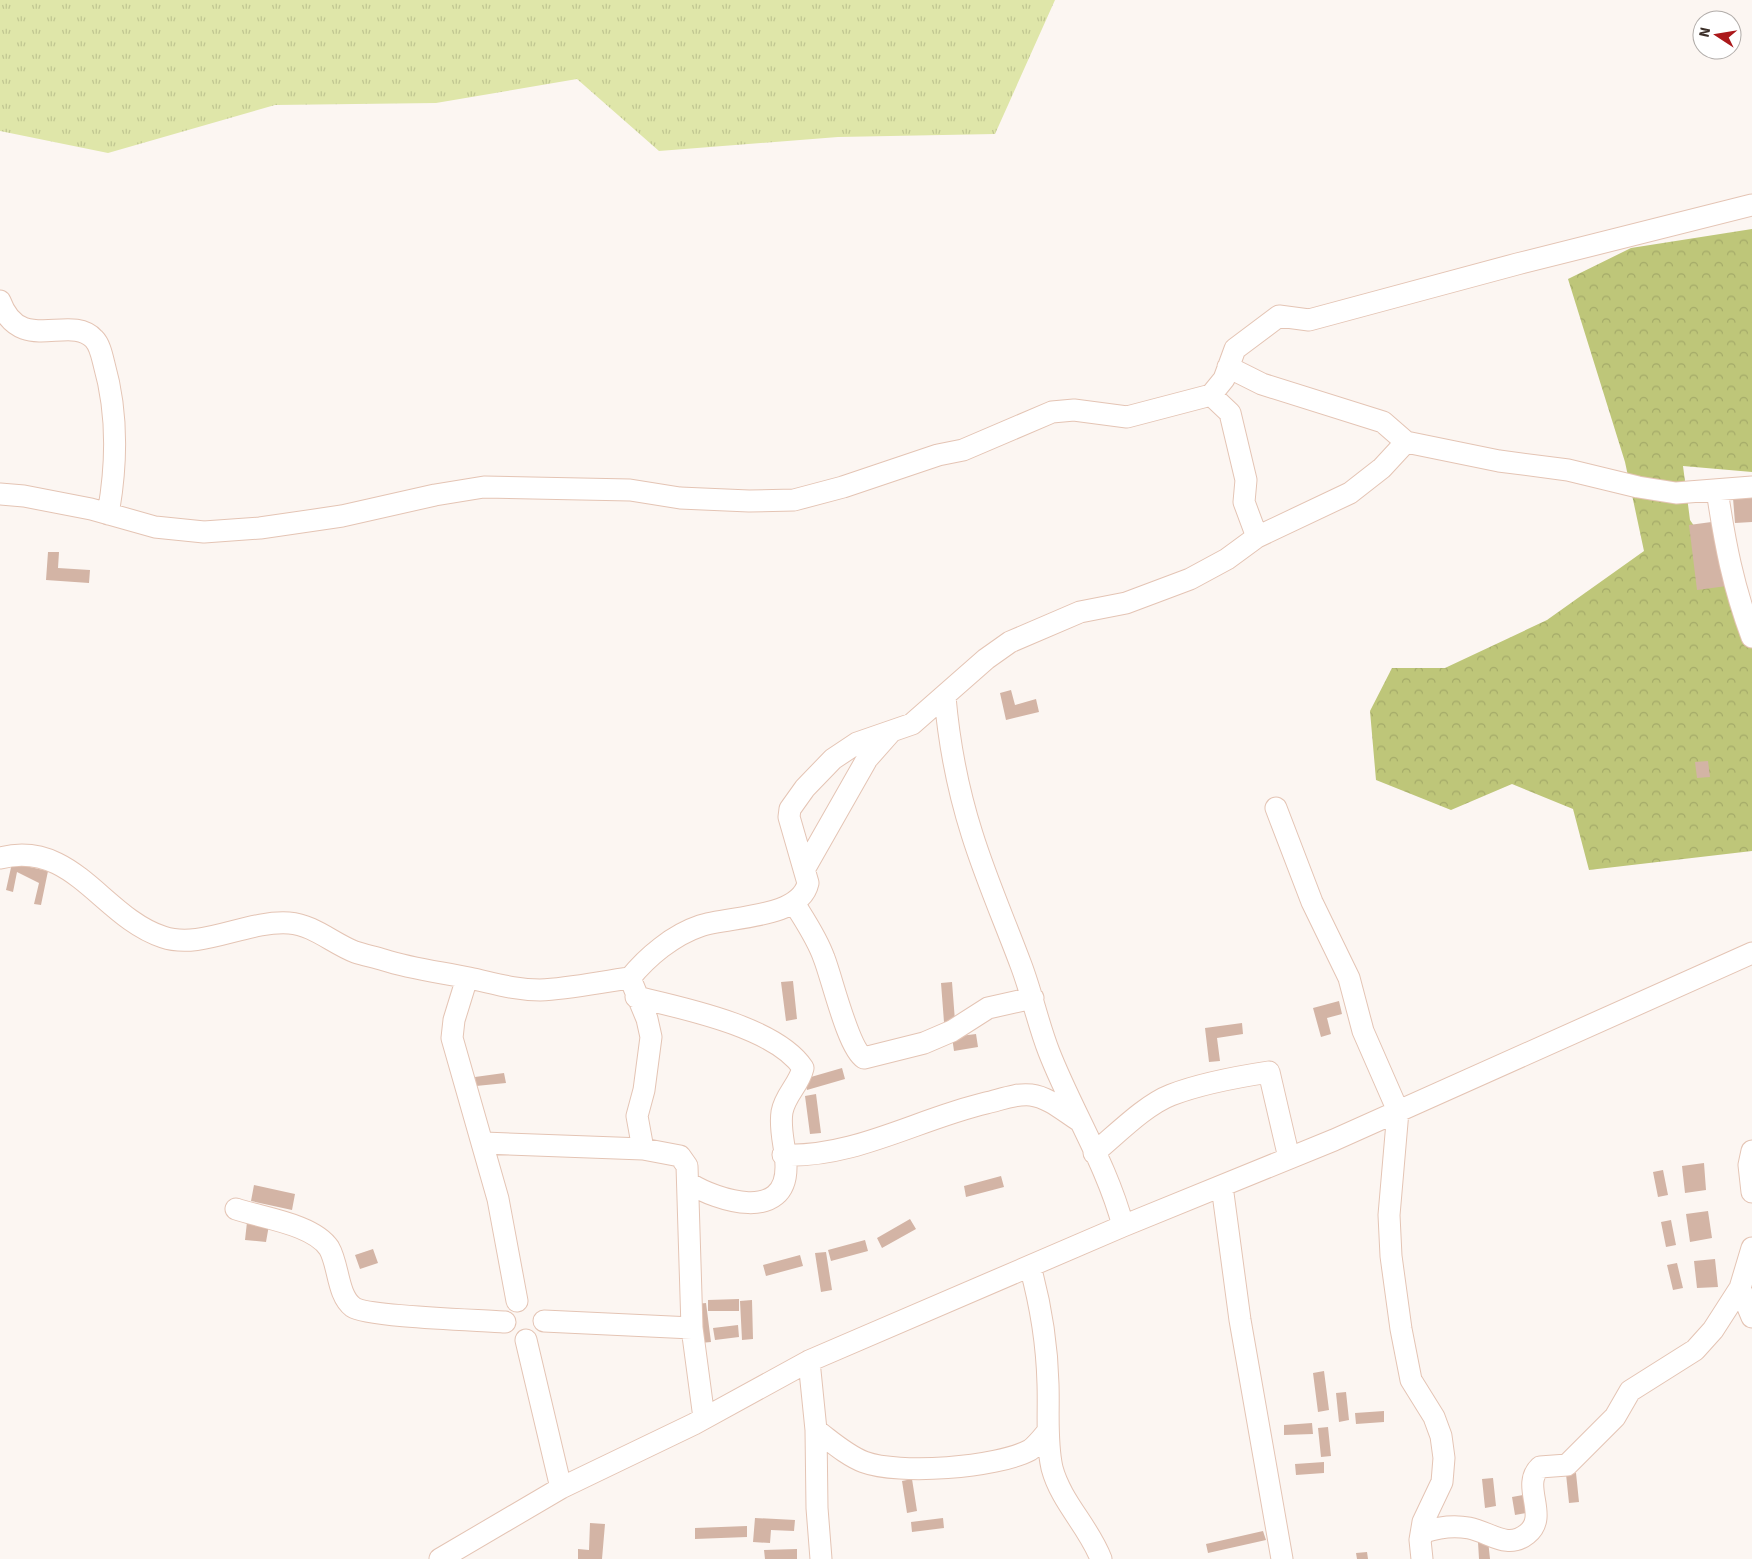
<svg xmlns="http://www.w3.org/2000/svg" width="1752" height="1559" font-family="Signika,sans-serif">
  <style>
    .grass { fill: url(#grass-tufts) }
    .forest { fill: url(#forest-crowns) }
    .building { fill: #d3b4a5 }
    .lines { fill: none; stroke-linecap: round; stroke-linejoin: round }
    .minor-casing { stroke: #e4c4b4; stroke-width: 23 }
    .minor { stroke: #fff; stroke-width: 21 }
  </style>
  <defs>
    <pattern id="grass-tufts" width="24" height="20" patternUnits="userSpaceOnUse" patternTransform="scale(1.25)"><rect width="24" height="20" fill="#dfe6a9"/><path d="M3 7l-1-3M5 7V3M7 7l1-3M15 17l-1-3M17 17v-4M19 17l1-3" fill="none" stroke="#c0c691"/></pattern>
    <pattern id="forest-crowns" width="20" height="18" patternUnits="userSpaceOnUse" patternTransform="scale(1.25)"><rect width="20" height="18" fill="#bec679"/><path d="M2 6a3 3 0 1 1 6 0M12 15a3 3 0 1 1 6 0" fill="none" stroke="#a4aa69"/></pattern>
  </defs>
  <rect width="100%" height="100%" fill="#fcf6f2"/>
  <path class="grass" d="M 0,0 L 1055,0 L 995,134 L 838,137 L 659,151 L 577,79 L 436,103 L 275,105 L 108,153 L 0,131 Z"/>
  <path class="forest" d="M 1752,229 L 1752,472 L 1683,466 L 1690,520 L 1735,586 L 1752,622 L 1752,851 L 1589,870 L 1573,809 L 1512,784 L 1451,810 L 1376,780 L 1370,711 L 1392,668 L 1445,668 L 1547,620 L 1644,551 L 1625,462 L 1568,279 L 1631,248 Z"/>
  <path class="building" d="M 1752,496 L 1752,522 L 1735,523 L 1733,498 Z
    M 1719,521 L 1727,586 L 1697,590 L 1689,525 Z
    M 48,552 L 59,552 L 58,568 L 90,570 L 89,583 L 46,580 Z
    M 1011,690 L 1015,705 L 1036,699 L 1039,712 L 1006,720 L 1000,693 Z
    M 1708,761 L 1710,777 L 1697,778 L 1695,762 Z
    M 12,863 L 48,871 L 41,905 L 34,904 L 39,883 L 17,872 L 13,892 L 6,890 Z
    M 793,981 L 797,1019 L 786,1021 L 781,982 Z
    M 952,982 L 955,1021 L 944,1022 L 941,983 Z
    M 1339,1001 L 1342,1014 L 1327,1018 L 1331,1034 L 1321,1037 L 1313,1008 Z
    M 1242,1023 L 1243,1034 L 1217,1038 L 1220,1061 L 1209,1062 L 1205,1028 Z
    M 976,1034 L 978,1047 L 954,1051 L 952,1037 Z
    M 842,1068 L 845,1079 L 807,1090 L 804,1079 Z
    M 504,1073 L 506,1083 L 476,1086 L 475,1077 Z
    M 816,1094 L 821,1133 L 810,1134 L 805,1096 Z
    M 1704,1163 L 1706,1190 L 1685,1193 L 1682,1166 Z
    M 1663,1170 L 1668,1195 L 1658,1197 L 1653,1172 Z
    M 1001,1176 L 1004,1187 L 966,1197 L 964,1186 Z
    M 254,1185 L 295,1194 L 292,1210 L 251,1201 Z
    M 1708,1211 L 1712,1238 L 1690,1242 L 1686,1214 Z
    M 910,1219 L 916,1229 L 882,1248 L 877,1238 Z
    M 1671,1220 L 1676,1245 L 1666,1247 L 1661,1222 Z
    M 247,1222 L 269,1225 L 266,1242 L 245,1240 Z
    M 865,1240 L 868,1251 L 831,1261 L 828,1250 Z
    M 373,1249 L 378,1263 L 360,1269 L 355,1255 Z
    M 826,1252 L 832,1290 L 821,1292 L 815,1253 Z
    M 800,1255 L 803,1266 L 766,1276 L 763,1265 Z
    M 1715,1259 L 1718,1287 L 1697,1288 L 1694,1261 Z
    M 1677,1263 L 1683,1288 L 1673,1290 L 1667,1265 Z
    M 739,1299 L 739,1311 L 708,1311 L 708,1300 Z
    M 752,1300 L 753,1339 L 742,1340 L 740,1301 Z
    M 706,1303 L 711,1342 L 700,1343 L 695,1304 Z
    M 738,1325 L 739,1337 L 715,1340 L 713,1328 Z
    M 1324,1371 L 1329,1410 L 1318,1412 L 1313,1373 Z
    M 1346,1392 L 1349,1420 L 1339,1422 L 1336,1393 Z
    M 1384,1411 L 1384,1422 L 1356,1424 L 1355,1413 Z
    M 1312,1423 L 1313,1434 L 1284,1435 L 1284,1425 Z
    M 1328,1427 L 1331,1456 L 1321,1457 L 1318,1428 Z
    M 1324,1462 L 1324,1473 L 1296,1475 L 1295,1464 Z
    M 1576,1473 L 1579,1502 L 1569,1503 L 1566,1474 Z
    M 1493,1478 L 1496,1506 L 1485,1508 L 1482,1479 Z
    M 912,1479 L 917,1511 L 907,1513 L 902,1481 Z
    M 1523,1495 L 1526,1513 L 1515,1515 L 1512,1497 Z
    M 755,1518 L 795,1520 L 794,1531 L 771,1530 L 770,1543 L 753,1542 Z
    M 943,1518 L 944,1528 L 912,1532 L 911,1522 Z
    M 590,1523 L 605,1524 L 602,1559 L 578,1559 L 578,1549 L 589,1550 Z
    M 747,1526 L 747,1537 L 695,1539 L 695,1528 Z
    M 1263,1531 L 1266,1540 L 1208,1553 L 1206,1544 Z
    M 1488,1540 L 1490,1559 L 1479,1559 L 1478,1542 Z
    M 797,1549 L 797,1559 L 765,1559 L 764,1550 Z
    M 1367,1552 L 1368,1559 L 1357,1559 L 1356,1553 Z"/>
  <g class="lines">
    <g class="minor-casing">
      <path id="minor" d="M 0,301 C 20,356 70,313 94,339 C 100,345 102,356 104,364 C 118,413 117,464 108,514
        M 1228,367 L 1262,384 L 1383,422 L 1406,442 L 1499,461 L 1568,470 L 1638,487 L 1676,493 L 1752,487
        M 1211,395 L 1230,413 L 1246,480 L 1244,502 L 1257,537
        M 1717,490 C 1725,544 1733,586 1752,637
        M 0,494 L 24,496 L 91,509 L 155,527 L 204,532 L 260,528 L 342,516 L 435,495 L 484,487 L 630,490 L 680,498 L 749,501 L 794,500 L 843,487 L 938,455 L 963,450 L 1052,412 L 1074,410 L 1127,417 L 1211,395 L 1224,379 L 1235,349 L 1279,316 L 1309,320 L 1517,264 L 1752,205
        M 945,697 C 949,742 958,790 972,834 C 986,879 1005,922 1021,965 C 1032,994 1038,1024 1049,1052 C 1072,1111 1107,1165 1123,1226
        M 1276,808 L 1312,902 L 1349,978 L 1363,1031 L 1398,1111 L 1389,1215 L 1391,1256 L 1401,1329 L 1411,1380 L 1434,1417 L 1441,1436 L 1444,1458 L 1442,1482 L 1423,1522 L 1420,1540 L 1422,1559
        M 0,858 C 73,839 102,917 163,937 C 201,950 247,920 289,923 C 314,925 332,943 355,952 C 364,955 374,957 384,960 C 412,969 440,972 469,978 C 493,983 515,990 540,990 C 569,989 600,982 630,978
        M 805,868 L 867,759 L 890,733
        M 794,903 C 805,921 817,938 824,958 C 832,978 848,1048 864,1058 L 924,1043 L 952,1031 L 988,1008 L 1033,998
        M 467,978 L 454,1020 L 452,1038 L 498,1199 L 517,1301
        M 636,997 C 682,1008 776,1027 803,1068 C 799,1085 785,1095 782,1112 C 779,1131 786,1148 786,1166 C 787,1223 717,1201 689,1183
        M 484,1143 L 643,1149
        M 1752,1151 L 1749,1165 L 1752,1192
        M 1094,1153 C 1116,1135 1145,1105 1171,1095 C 1202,1083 1236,1077 1269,1072 L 1289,1158
        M 783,1155 C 854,1158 918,1119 986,1103 C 1000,1100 1016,1093 1031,1095 C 1048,1097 1064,1111 1078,1120
        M 1222,1186 L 1240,1320 L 1282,1559
        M 236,1209 C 262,1218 313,1224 329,1248 C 339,1265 337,1295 353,1307 C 367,1317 480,1320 505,1322
        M 1030,1266 C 1041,1306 1047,1343 1048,1384 C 1049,1411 1046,1441 1052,1468 C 1061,1502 1089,1527 1101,1559
        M 1740,1288 L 1752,1317
        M 544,1321 L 692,1328
        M 526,1340 L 561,1488
        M 809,1361 L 816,1430 L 817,1508 L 821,1559
        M 704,1418 L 692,1328 L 687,1166 L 680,1156 L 643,1149 L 637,1116 L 644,1090 L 651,1037 L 647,1019 L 630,978 C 647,957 673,935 700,926 C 729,916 800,919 808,883 L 789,817 L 790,809 L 805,788 L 833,759 L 857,743 L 912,724 L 986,659 L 1010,642 L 1080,612 L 1126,603 L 1190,579 L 1227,559 L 1257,537 L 1350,493 L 1382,468 L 1406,442
        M 816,1430 C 831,1441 846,1455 864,1462 C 899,1475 996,1468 1030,1450 C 1036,1446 1043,1437 1048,1431
        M 1420,1540 L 1424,1532 C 1439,1527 1453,1525 1469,1528 C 1490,1532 1507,1550 1527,1534 C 1550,1516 1520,1486 1540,1467 L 1567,1465 L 1615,1417 L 1630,1391 L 1695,1350 L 1713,1330 L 1740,1288 L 1752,1248
        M 440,1559 L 561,1488 L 694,1424 L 809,1361 L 1123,1226 L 1334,1140 L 1752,953"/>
    </g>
    <use href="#minor" class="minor"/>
  </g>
  <g transform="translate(1717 35) rotate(282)"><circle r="24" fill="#ffffff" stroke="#b1aca9"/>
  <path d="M0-4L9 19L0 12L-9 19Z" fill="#ab181a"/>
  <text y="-8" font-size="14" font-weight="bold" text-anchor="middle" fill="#3c2f29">N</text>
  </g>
</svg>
